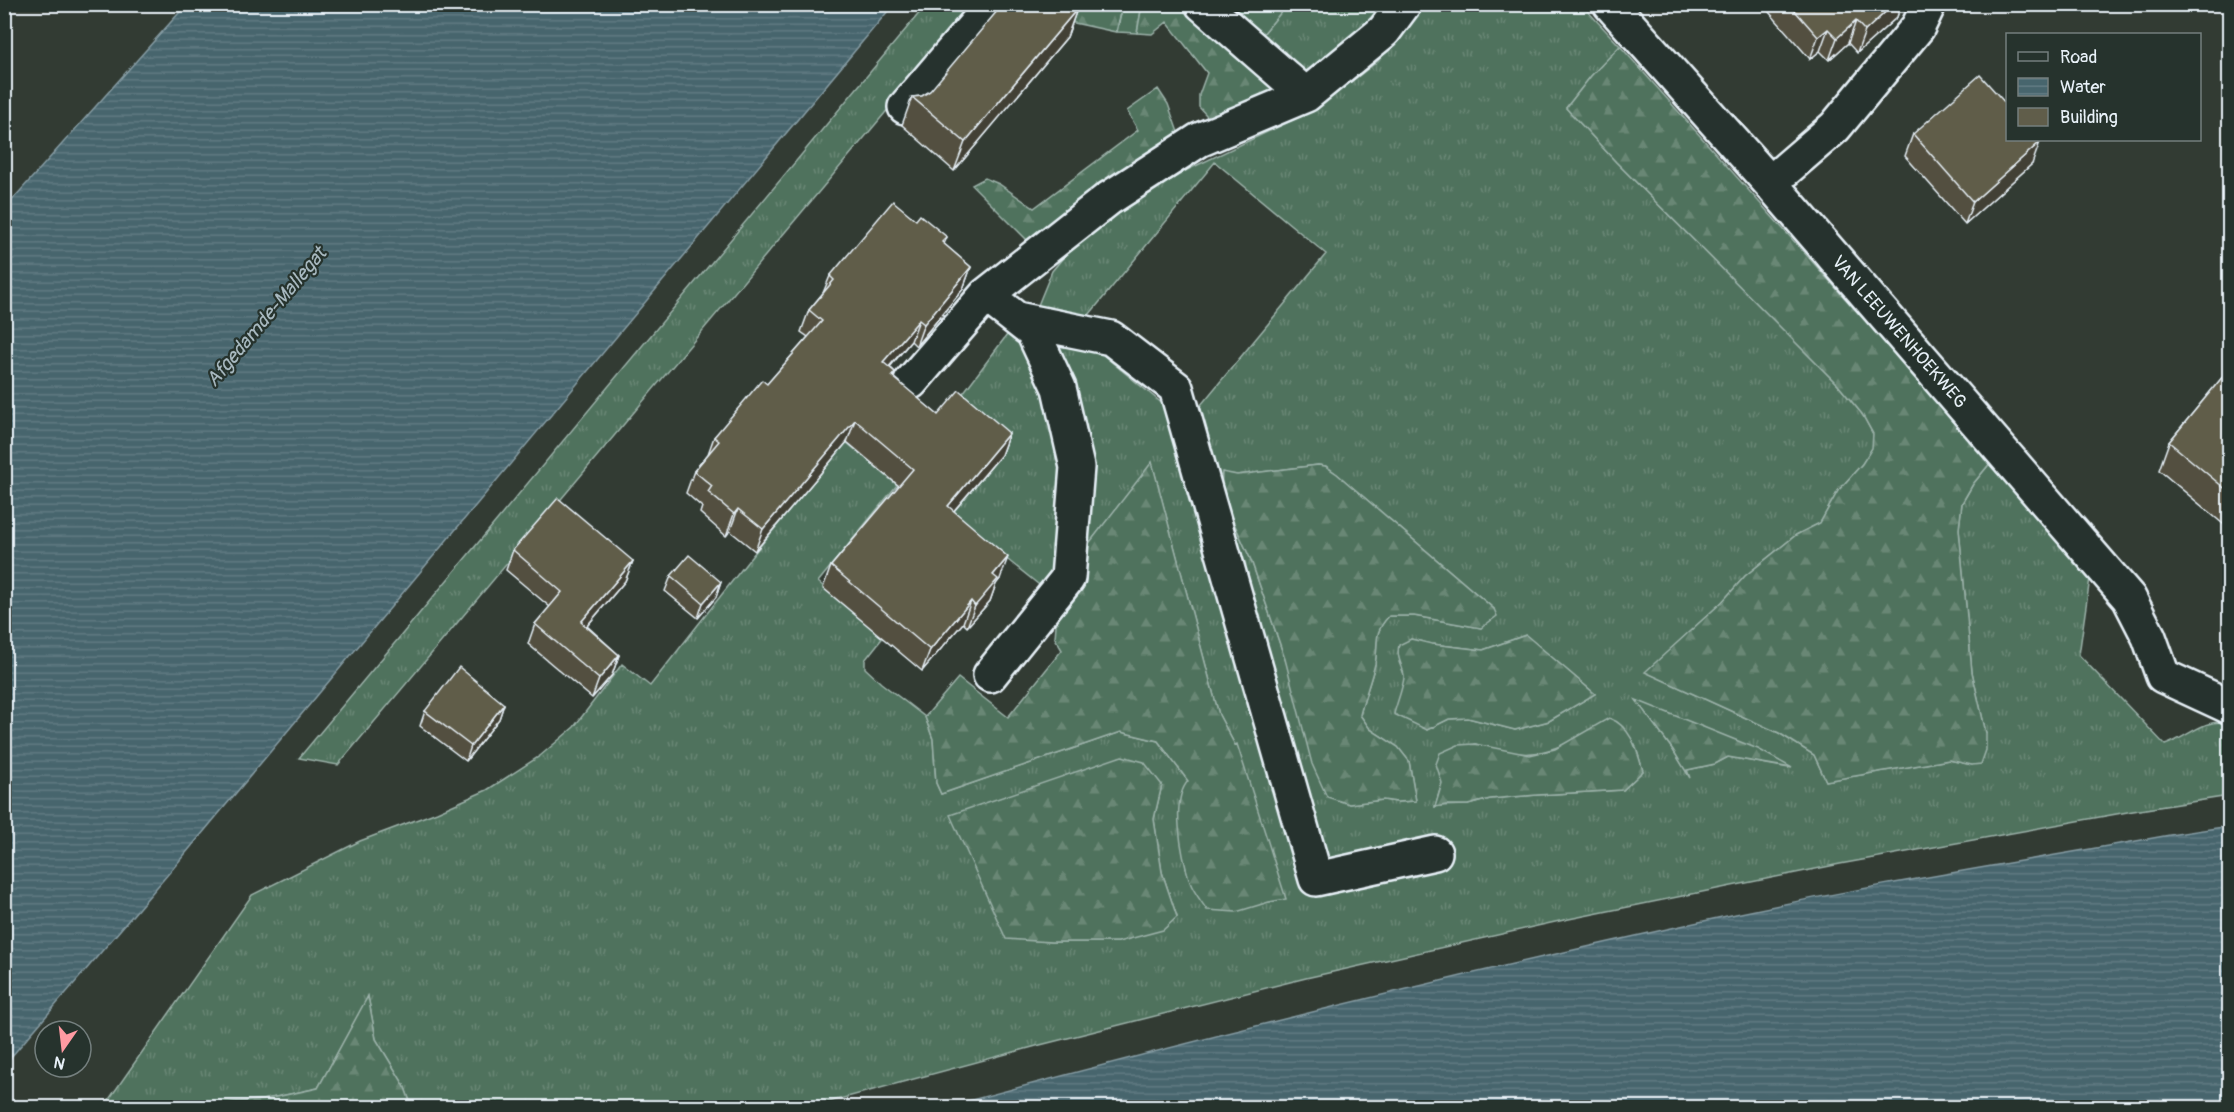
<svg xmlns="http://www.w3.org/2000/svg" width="2234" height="1112" font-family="Pangolin,sans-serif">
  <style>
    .grass { fill: url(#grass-tufts); stroke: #9cb2aa; stroke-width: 1.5; fill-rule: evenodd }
    .forest { fill: url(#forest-firs); stroke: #9cb2aa; stroke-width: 1.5 }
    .water { fill: url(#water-rules); stroke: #879da5; stroke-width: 1.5 }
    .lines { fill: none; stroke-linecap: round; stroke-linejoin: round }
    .minor-casing { stroke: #e8f1f8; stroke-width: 38 }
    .minor { stroke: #26332d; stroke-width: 33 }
    .wall { fill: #535040; stroke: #e8f1f8; stroke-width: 1.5 }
    .shaded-wall { fill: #434134; stroke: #e8f1f8; stroke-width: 1.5 }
    .building { fill: #605d4a; stroke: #e8f1f8; stroke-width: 1.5 }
    .labels { text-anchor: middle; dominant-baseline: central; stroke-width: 4.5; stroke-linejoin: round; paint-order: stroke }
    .street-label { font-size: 18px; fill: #e8f1f8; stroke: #26332d }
    .water-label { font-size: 20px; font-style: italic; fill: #a8b9c0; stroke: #26332d }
  </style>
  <defs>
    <pattern id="grass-tufts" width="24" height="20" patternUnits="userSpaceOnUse" patternTransform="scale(1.5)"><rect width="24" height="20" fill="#50725d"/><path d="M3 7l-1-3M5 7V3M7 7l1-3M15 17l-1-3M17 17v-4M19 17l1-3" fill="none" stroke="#698775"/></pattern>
    <pattern id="forest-firs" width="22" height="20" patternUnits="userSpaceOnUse" patternTransform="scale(1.5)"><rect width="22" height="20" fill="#50725d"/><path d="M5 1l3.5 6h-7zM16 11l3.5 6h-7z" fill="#698775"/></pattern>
    <pattern id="water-rules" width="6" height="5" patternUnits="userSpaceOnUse" patternTransform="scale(1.5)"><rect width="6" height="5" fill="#47656d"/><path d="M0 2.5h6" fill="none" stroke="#627c83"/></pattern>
  </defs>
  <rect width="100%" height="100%" fill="#323b33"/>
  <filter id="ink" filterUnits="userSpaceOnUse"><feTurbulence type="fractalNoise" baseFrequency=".0167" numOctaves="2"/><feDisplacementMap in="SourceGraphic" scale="12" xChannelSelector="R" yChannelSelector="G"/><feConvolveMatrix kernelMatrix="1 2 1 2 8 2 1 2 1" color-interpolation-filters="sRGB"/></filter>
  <g filter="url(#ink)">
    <path class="grass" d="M 926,5 L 1011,5 L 890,107 L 338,765 L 299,758 Z
      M 1123,5 L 1142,5 L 1137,33 L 1117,32 Z
      M 1184,5 L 1228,5 L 1263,34 L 1287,5 L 1382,5 L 1354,36 L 1292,86 L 1264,62 Z
      M 1424,5 L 1582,5 L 1620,46 L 1591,76 L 1566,108 L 1616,162 L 1838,385 L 1862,414 L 1873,434 L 1873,448 L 1862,464 L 1838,491 L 1820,523 L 1796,535 L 1745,576 L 1722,602 L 1646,672 L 1779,733 L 1814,755 L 1826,781 L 1949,760 L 1972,765 L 1986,733 L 1972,672 L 1959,529 L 1962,503 L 1973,484 L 1991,462 L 2091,571 L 2079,655 L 2165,745 C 2187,738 2206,716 2229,724 L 2229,796 L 2133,811 L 1840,864 L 1564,920 L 1306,978 L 1040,1045 L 810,1107 L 412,1107 L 404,1085 L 376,1039 L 368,997 L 318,1088 L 262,1100 L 226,1103 L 222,1107 L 103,1108 L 252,895 L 360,841 L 437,812 L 487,790 L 540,756 L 574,727 L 622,664 L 650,686 L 752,556 L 846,442 L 897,485 L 818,582 L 884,636 L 865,660 L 865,668 L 881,683 L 925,717 L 933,739 L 936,783 L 941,794 L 1121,732 L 1158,741 L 1188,781 L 1269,902 L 1285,899 L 1235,745 L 1219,715 L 1152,463 L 1080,555 L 1034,315 L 1052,271 L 1073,246 L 1120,210 L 1187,170 L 1316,109 L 1378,61 L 1409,25 ZM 1215,162 L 1326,254 L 1186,423 L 1075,332 ZM 1318,465 L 1326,466 L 1337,474 L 1494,609 L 1481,628 L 1414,616 L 1389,616 C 1372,634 1379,643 1375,664 C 1371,681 1364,698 1360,715 L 1370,729 L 1398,747 L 1409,761 L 1416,801 L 1397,802 L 1383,800 L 1349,804 L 1285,659 L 1251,560 L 1221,495 L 1222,473 L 1237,475 ZM 1525,635 L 1595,694 L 1549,721 L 1515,730 L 1468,718 L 1449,719 L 1427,730 L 1399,662 L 1411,639 L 1432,644 L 1483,650 ZM 1637,701 L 1704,729 L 1789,768 L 1728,757 L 1715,764 L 1687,770 L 1688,774 L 1673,750 ZM 1576,739 L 1635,744 L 1643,771 L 1623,790 L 1537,795 L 1490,799 L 1468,805 L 1435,806 L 1442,783 L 1475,744 C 1518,755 1534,760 1576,739 ZM 1162,785 L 1154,819 L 1162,872 L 1177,917 L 1118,942 L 1051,942 L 1006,938 Z
      M 1012,334 L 1020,337 L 1055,417 L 1068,479 L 1062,560 L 1043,588 L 948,512 L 951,409 L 1007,335 Z"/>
    <path class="forest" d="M 1039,5 L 1123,5 L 1116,32 L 1056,19 Z
      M 1142,5 L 1184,5 L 1264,62 L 1292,86 L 1224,119 L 1207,116 L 1199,107 L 1199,95 L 1207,73 L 1167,22 L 1152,34 L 1137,33 Z
      M 1228,5 L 1287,5 L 1263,34 Z
      M 1620,46 L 1991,462 L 1973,484 L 1962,503 L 1959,529 L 1972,672 L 1986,733 L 1986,750 L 1981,764 L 1972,765 L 1949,760 L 1826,781 L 1814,755 L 1779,733 L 1645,672 L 1722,602 L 1745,576 L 1796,535 L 1820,523 L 1838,491 L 1862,464 L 1872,448 L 1873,434 L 1862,414 L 1838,385 L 1616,162 L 1566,108 L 1591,76 Z
      M 1158,89 L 1168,104 L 1180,138 L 1032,245 L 972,185 L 985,178 L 999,184 L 1034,208 L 1138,130 L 1127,111 Z
      M 1152,462 L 1219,715 L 1235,745 L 1237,744 L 1286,899 L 1269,902 L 1236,912 L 1207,910 C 1201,901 1193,891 1190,882 C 1182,857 1170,801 1188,781 L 1158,741 L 1121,732 L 941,794 L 936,783 L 933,739 L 925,717 L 958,678 L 1008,717 L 1062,650 L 1055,638 L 1056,625 L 1080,555 Z
      M 1318,465 L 1325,466 L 1337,474 L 1494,609 L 1497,616 L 1481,628 L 1414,616 L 1389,616 C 1372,634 1379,643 1375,664 C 1371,681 1364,698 1360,715 L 1370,729 L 1398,747 L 1409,761 L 1416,801 L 1397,802 L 1383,800 L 1349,804 L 1327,797 L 1312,764 L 1285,659 L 1251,560 L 1221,495 L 1222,472 L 1237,475 Z
      M 1526,635 L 1595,694 L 1549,721 L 1515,730 L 1468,718 L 1449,719 L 1427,730 L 1394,714 C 1396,705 1405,682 1404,675 C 1402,663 1396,658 1399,645 L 1411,639 L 1432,644 L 1483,650 Z
      M 1636,700 L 1758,749 L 1792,768 L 1728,757 L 1715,764 L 1687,770 L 1690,778 L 1673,750 Z
      M 1609,718 C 1631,726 1637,750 1643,771 L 1623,790 L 1537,795 L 1490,799 L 1468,805 L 1446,805 L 1435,807 L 1442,783 L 1436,764 L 1440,753 L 1458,745 L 1475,744 L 1530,755 L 1555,749 Z
      M 1122,756 L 1144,762 L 1162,785 L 1154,819 L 1162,872 L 1177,917 L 1163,930 L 1118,942 L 1051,942 L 1006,939 L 950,815 Z
      M 368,996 L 376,1039 L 404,1085 L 412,1107 L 222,1107 L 226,1103 L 262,1100 L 318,1088 Z"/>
    <path class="water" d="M 187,4 L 893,5 L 175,866 L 5,1064 L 5,208 Z
      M 2229,826 L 2229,1107 L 946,1107 C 1208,1036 1471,971 1736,914 C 1880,883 2026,861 2170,835 Z"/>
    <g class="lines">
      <g class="minor-casing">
        <path id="minor" d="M 1202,4 L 1306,95
          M 1610,4 L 1770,183 L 2129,598 L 2149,637 L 2163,676 L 2230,707
          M 905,107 L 993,4
          M 1770,183 L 1835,127 L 1918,27 L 1929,4
          M 1017,319 L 1111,338 L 1176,388 L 1316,879 L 1435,853
          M 911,382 L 986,295
          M 990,675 L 1068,578 L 1077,467 L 1059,388 L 1033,332 L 986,295 L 1108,199 L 1199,140 L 1306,95 L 1384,31 L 1404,4"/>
      </g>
      <use href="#minor" class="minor"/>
    </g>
    <path class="wall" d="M 1762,4 L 1901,4 L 1897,17 L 1857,53 L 1848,43 L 1829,60 L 1820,51 L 1810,59 Z
      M 1077,9 L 1067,37 L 954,171 L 902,125 L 912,97 L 922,96 Z
      M 1913,134 L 2032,164 L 1965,224 L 1905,156 Z
      M 916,220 L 947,237 L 944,244 L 971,267 L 963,289 L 916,346 L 911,341 L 890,367 L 895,372 L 893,378 L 938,415 L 1009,433 L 1001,455 L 954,511 L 1000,579 L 996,584 L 990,601 L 967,627 L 963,623 L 922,671 L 823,588 L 831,566 L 899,486 L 847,442 L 755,551 L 730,531 L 726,536 L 700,513 L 702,507 L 686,493 L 694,471 L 708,454 L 714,437 L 767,384 L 808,337 L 801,332 L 809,310 L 823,293 L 830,276 Z
      M 2229,369 L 2229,529 L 2159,470 L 2169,442 Z
      M 513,550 L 633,561 L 625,581 L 587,626 L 619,655 L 612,675 L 592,698 L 528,644 L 535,624 L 550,607 L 506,570 Z
      M 2229,566 L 2229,575 L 2227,573 Z
      M 671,576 L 721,582 L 716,597 L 698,618 L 665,591 Z
      M 504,704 L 499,719 L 466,761 L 420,726 L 425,711 Z"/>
    <path class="shaded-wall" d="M 1894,4 L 1901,4 L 1897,17 L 1857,53 L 1865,31 Z
      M 1077,9 L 1067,37 L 954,171 L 965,142 Z
      M 1856,21 L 1848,43 L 1829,60 L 1837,38 Z
      M 1828,29 L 1820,51 L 1810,59 L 1818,37 Z
      M 2040,142 L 2032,164 L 1965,224 L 1973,202 Z
      M 971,267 L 963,289 L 916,346 L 924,324 Z
      M 919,320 L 911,341 L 875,383 L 883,362 Z
      M 855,420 L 847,442 L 755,551 L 763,529 Z
      M 1009,433 L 1001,455 L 940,527 L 948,506 Z
      M 738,509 L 730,531 L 726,536 L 734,514 Z
      M 1008,557 L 1000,579 L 996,584 L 990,601 L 967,627 L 975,606 L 993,575 Z
      M 633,561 L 625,581 L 574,641 L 581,622 Z
      M 721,582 L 716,597 L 698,618 L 703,603 Z
      M 971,601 L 963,623 L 922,671 L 930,650 Z
      M 619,655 L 612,675 L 592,698 L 599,679 Z
      M 504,704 L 499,719 L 466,761 L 471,746 Z"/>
    <path class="building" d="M 1003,4 L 1072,4 L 1077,9 L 965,142 L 912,97 L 922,96 L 930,91 Z
      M 1789,4 L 1894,4 L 1865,31 L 1856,21 L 1837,38 L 1828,29 L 1818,37 Z
      M 1980,75 L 2007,105 L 2007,140 L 2038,140 L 2040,142 L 1973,202 L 1913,134 Z
      M 893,201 L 916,220 L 920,215 L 947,237 L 942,242 L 971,267 L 924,324 L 919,320 L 883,362 L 895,372 L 892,376 L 938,415 L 959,390 L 1009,433 L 948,506 L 1008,557 L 993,575 L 998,579 L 975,606 L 971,601 L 930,650 L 831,566 L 913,469 L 855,420 L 763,529 L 738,509 L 734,514 L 708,492 L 712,486 L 694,471 L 719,441 L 714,437 L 762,380 L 767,384 L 822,321 L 809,310 L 834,280 L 830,276 Z
      M 2229,369 L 2229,492 L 2169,442 Z
      M 558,498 L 633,561 L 581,622 L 619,655 L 599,679 L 535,624 L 562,592 L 513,550 Z
      M 689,555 L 721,582 L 703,603 L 671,576 Z
      M 459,667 L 504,704 L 471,746 L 425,711 Z"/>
  </g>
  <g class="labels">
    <g class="street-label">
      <text transform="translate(1899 332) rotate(49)">VAN LEEUWENHOEKWEG</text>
    </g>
    <g class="water-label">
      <text transform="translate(266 317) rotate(-50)">Afgedamde-Mallegat</text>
    </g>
  </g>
  <rect width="2234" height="1112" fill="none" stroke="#26332d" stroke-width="24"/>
  <rect x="12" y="12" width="2210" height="1088" fill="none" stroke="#e8f1f8" stroke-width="2" filter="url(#ink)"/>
  <rect x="2006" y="33" width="195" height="108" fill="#26332d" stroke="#747f7e" stroke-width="1.5"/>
  <rect x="2018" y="52" width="30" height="9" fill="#26332d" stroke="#747f7e" stroke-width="1.5"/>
  <text x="2060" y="63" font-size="18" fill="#e8f1f8">Road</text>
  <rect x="2018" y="78" width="30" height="18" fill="url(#water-rules)" stroke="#747f7e" stroke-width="1.5"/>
  <text x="2060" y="93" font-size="18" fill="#e8f1f8">Water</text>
  <rect x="2018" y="108" width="30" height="18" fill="#605d4a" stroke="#747f7e" stroke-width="1.5"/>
  <text x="2060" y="123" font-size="18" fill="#e8f1f8">Building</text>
  <g transform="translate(63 1049) rotate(194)"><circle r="28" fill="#26332d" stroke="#747f7e" stroke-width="1.5"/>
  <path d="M0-4.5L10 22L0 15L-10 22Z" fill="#ff9aa2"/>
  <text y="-9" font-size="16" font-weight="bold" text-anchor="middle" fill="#e8f1f8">N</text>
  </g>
</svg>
